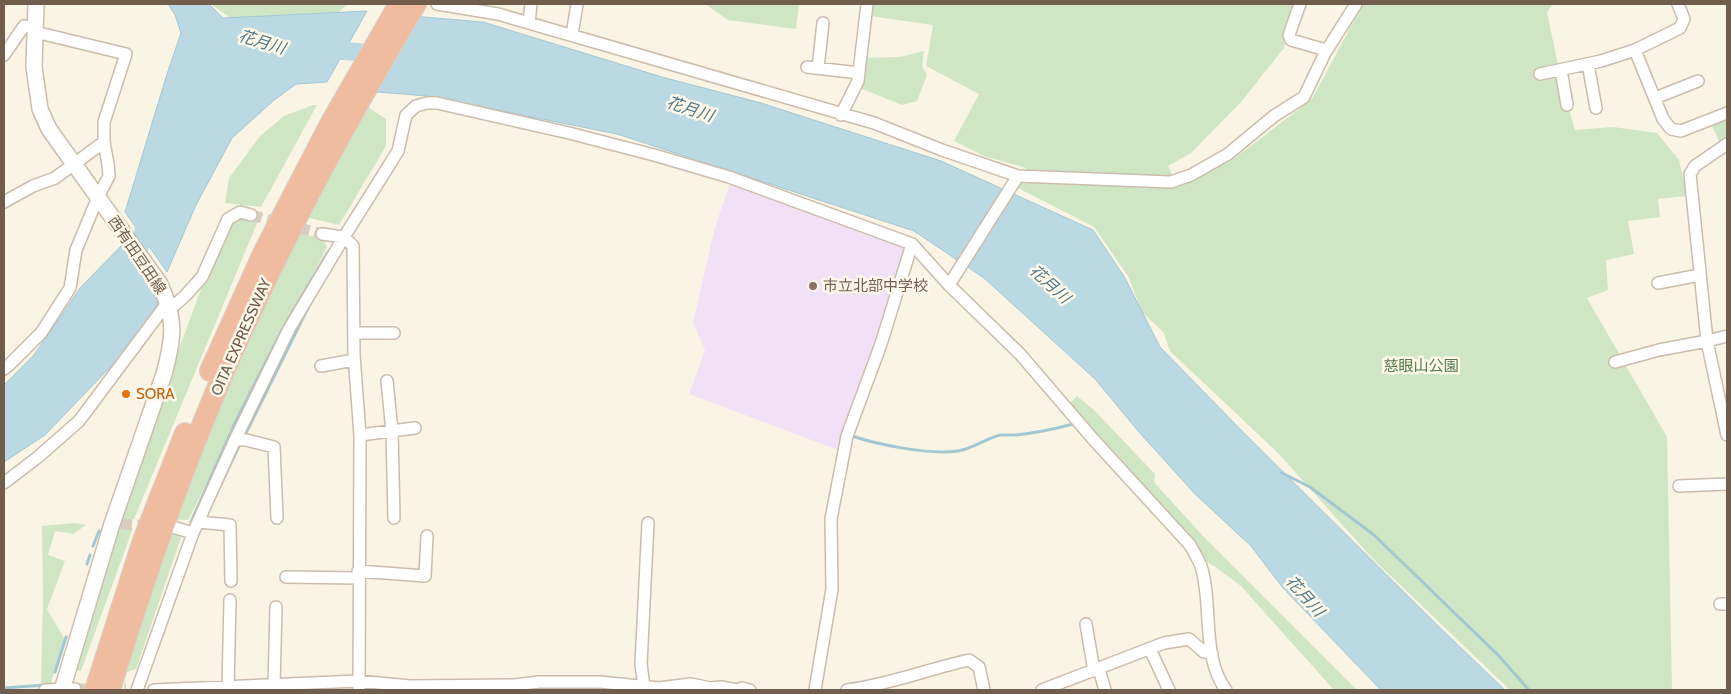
<svg xmlns="http://www.w3.org/2000/svg" width="1731" height="694" font-family="Cabin,'Noto Sans JP',sans-serif">
  <style>
    .education { fill: #f1e1f6 }
    .green { fill: #cfe6c4 }
    .water { fill: #bbd9e2; stroke: #a2c7d3 }
    .lines { fill: none; stroke-linecap: round; stroke-linejoin: round }
    .stream { stroke: #a2c7d3; stroke-width: 3 }
    .river { stroke: #bbd9e2; stroke-width: 18 }
    .street-tunnel { stroke: #d8cebf; stroke-width: 11; stroke-dasharray: 11 5.5; stroke-linecap: butt }
    .street-casing { stroke: #cbbcac; stroke-width: 14 }
    .secondary-casing { stroke: #cdbdaa; stroke-width: 18 }
    .highway-casing { stroke: #d7d2cd; stroke-width: 22 }
    .street { stroke: #fff; stroke-width: 11 }
    .secondary { stroke: #fff; stroke-width: 15 }
    .highway { stroke: #efbca0; stroke-width: 20 }
    .education-dot { fill: #8d6e63; stroke: #fdf8ea; stroke-width: 2 }
    .food-dot { fill: #e8710a; stroke: #fdf8ea; stroke-width: 2 }
    .labels { text-anchor: middle; dominant-baseline: central; stroke-width: 5; stroke-linejoin: round; paint-order: stroke }
    .street-label { font-size: 15px; fill: #715d4c; stroke: #fdf8ea }
    .education-label { font-size: 15px; fill: #785e54; stroke: #fdf8ea; text-anchor: start }
    .park-label { font-size: 15px; fill: #537b48; stroke: #fdf8ea }
    .food-label { font-size: 15px; fill: #c56008; stroke: #fdf8ea; text-anchor: start }
    .water-label { font-size: 16px; font-style: italic; fill: #4c7889; stroke: #fdf8ea }
  </style>
  <rect width="100%" height="100%" fill="#faf4e5"/>
  <path class="education" d="M 731,181 L 908,246 L 838,450 L 689,394 L 705,350 L 693,323 L 715,227 Z"/>
  <path class="green" d="M 211,4 L 348,4 L 325,24 L 242,26 Z
    M 705,4 L 799,4 L 796,29 L 728,20 Z
    M 871,4 L 1295,4 L 1284,48 L 1241,102 L 1191,153 L 1168,166 L 1178,187 L 1235,158 L 1312,99 L 1363,4 L 1553,4 L 1547,12 L 1563,89 L 1575,130 L 1613,127 L 1657,133 L 1679,160 L 1687,196 L 1658,199 L 1660,217 L 1628,221 L 1634,254 L 1606,260 L 1608,290 L 1587,298 L 1667,437 L 1672,690 L 1510,690 L 1372,558 L 1279,454 L 1170,351 L 1164,333 L 1142,312 L 1128,276 L 1094,227 L 1018,188 L 1026,168 L 984,156 L 954,141 L 979,94 L 926,66 L 933,25 L 870,16 Z
    M 924,51 L 922,66 L 927,75 L 917,101 L 902,105 L 860,88 L 863,58 L 900,57 Z
    M 352,104 L 369,108 L 386,119 L 386,146 L 339,225 L 297,215 Z
    M 313,105 L 317,105 L 261,207 L 225,203 L 229,178 L 260,136 L 284,116 Z
    M 1727,120 L 1727,139 L 1720,143 L 1712,126 Z
    M 242,217 L 258,221 L 134,519 L 116,520 L 204,281 L 230,223 Z
    M 291,231 L 323,239 L 327,247 L 188,520 L 167,519 Z
    M 1077,396 L 1094,410 L 1155,474 L 1154,482 L 1202,535 L 1357,690 L 1334,690 L 1241,586 L 1217,568 L 1206,561 L 1196,545 L 1094,436 L 1069,404 Z
    M 75,523 L 86,525 L 73,534 L 55,531 L 48,555 L 65,561 L 47,609 L 64,638 L 51,683 L 41,683 L 43,597 L 42,526 Z
    M 115,527 L 133,528 L 81,671 L 71,669 Z
    M 175,530 L 181,538 L 136,669 L 122,674 L 164,531 Z"/>
  <path class="water" d="M 168,4 L 209,4 L 223,18 L 367,11 L 327,82 L 296,84 L 273,101 L 232,138 L 196,205 L 167,272 L 125,212 L 168,71 L 181,33 L 175,15 Z
    M 411,16 L 483,22 L 662,77 L 761,103 L 941,161 L 1093,230 L 1125,278 L 1160,347 L 1241,430 L 1433,621 L 1505,690 L 1381,690 L 1283,588 L 1251,546 L 1195,494 L 1139,432 L 1095,379 L 984,278 L 914,231 L 617,134 L 427,96 L 366,91 Z
    M 123,244 L 141,268 L 158,302 L 151,315 L 118,359 L 45,435 L 4,462 L 4,385 L 34,355 L 81,287 Z"/>
  <g class="lines">
    <path class="stream" d="M 286,323 L 328,252
      M 244,437 L 308,308
      M 851,437 L 852,436 C 879,445 929,455 958,451 C 973,449 988,437 1001,435 C 1006,435 1011,435 1016,435 C 1035,433 1055,429 1073,424
      M 1282,473 L 1310,487 L 1374,535 L 1498,655 L 1529,690
      M 221,484 L 241,442
      M 191,522 L 235,423 L 282,330
      M 93,546 L 99,531
      M 87,564 L 90,555
      M 55,672 L 66,637
      M 4,688 L 46,685"/>
    <path class="river" d="M 321,51 L 344,51 L 382,54
      M 133,267 L 139,250 L 148,213"/>
    <path class="street-tunnel" d="M 251,215 L 322,234
      M 121,524 L 154,526
      M 75,689 L 126,689"/>
    <g class="street-casing">
      <path id="street" d="M 437,4 L 498,14 L 874,123 L 942,150 L 1018,176 L 1171,182 L 1191,175 L 1228,154 L 1274,116 L 1304,97 L 1325,53 L 1356,4
        M 1300,4 L 1289,35 L 1291,40 L 1326,50
        M 529,23 L 531,4
        M 572,35 L 577,4
        M 1635,50 L 1663,119 L 1671,129 L 1681,131 L 1727,113
        M 4,55 L 24,26 L 35,27
        M 1588,64 L 1596,108
        M 807,67 L 859,73
        M 818,68 L 823,23
        M 1561,70 L 1567,105
        M 1540,74 L 1601,61 L 1635,50 L 1680,28 L 1684,19 L 1678,4
        M 1655,98 L 1698,81
        M 841,115 L 858,81 L 867,4
        M 4,202 L 33,186 L 55,178 L 104,142
        M 322,234 L 344,237 L 353,246 L 354,355 L 360,435 L 359,690
        M 1658,283 L 1700,275
        M 949,285 L 1018,176
        M 170,309 L 185,296 L 202,277 L 228,219 L 240,212 L 251,215
        M 354,333 L 394,333
        M 1727,336 L 1707,341 L 1727,435
        M 1615,362 L 1659,350 L 1707,341 L 1690,174 L 1695,166 L 1727,144
        M 321,366 L 354,360
        M 4,369 L 10,364 L 41,333 L 70,288 L 76,250 L 98,197 L 109,176 L 108,164 L 104,142 L 104,122 L 126,54 L 35,32
        M 387,381 L 392,431 L 394,518
        M 360,435 L 415,428
        M 235,440 L 246,440 L 274,447 L 277,518
        M 4,483 L 38,457 L 79,421 L 168,302
        M 1679,486 L 1727,484
        M 198,522 L 230,525 L 231,581
        M 176,528 L 193,533
        M 358,571 L 425,576 L 427,536
        M 286,577 L 358,578
        M 1720,604 L 1727,604
        M 1086,624 L 1094,671
        M 1150,649 L 1169,690
        M 1099,669 L 1105,690
        M 274,685 L 276,607
        M 228,687 L 230,600
        M 644,687 L 641,664 L 648,523
        M 45,690 L 75,689
        M 137,690 L 193,533 L 234,442 L 289,329 L 344,237 L 398,151 L 406,115 L 416,106 L 427,103 L 437,103 L 569,133 L 654,155 L 729,177 L 912,244 L 949,285 L 1020,354 L 1093,439 L 1190,545 C 1194,552 1198,559 1201,566 C 1213,604 1201,657 1226,690
        M 154,690 L 358,681 L 410,686 L 515,685 L 539,682 L 600,682 L 659,688 L 691,684 L 710,688 L 721,687 L 737,690 L 742,688 L 750,690
        M 815,690 L 832,589 L 831,519 L 847,436 L 881,344 L 912,244
        M 847,690 C 888,685 928,669 969,660 L 979,667 L 984,690
        M 1042,690 L 1164,643 L 1189,639 L 1204,652 L 1212,654"/>
    </g>
    <g class="secondary-casing">
      <path id="secondary" d="M 36,4 L 34,67 L 40,109 L 49,129 L 160,284 C 176,320 174,337 164,374 L 112,524 L 62,690"/>
    </g>
    <g class="highway-casing">
      <path id="highway" d="M 210,371 L 264,251 L 331,122 L 399,4
        M 95,690 L 143,540 L 185,433
        M 110,690 C 141,589 175,488 216,391 C 272,257 342,129 416,4"/>
    </g>
    <use href="#street" class="street"/>
    <use href="#secondary" class="secondary"/>
    <use href="#highway" class="highway"/>
  </g>
  <circle class="education-dot" cx="813" cy="286" r="5"/>
  <circle class="food-dot" cx="126" cy="394" r="5"/>
  <g class="labels">
    <g class="street-label">
      <text transform="translate(137 255) rotate(56)">西有田豆田線</text>
      <text transform="translate(241 337) rotate(-66)">OITA EXPRESSWAY</text>
    </g>
    <g class="education-label">
      <text x="823" y="286">市立北部中学校</text>
    </g>
    <g class="park-label">
      <text x="1421" y="366">慈眼山公園</text>
    </g>
    <g class="food-label">
      <text x="136" y="394">SORA</text>
    </g>
    <g class="water-label">
      <text transform="translate(262 42) rotate(17)">花月川</text>
      <text transform="translate(690 109) rotate(18)">花月川</text>
      <text transform="translate(1050 284) rotate(42)">花月川</text>
      <text transform="translate(1305 596) rotate(48)">花月川</text>
    </g>
  </g>
  <rect width="1731" height="694" fill="none" stroke="#715d4c" stroke-width="10"/>
</svg>
